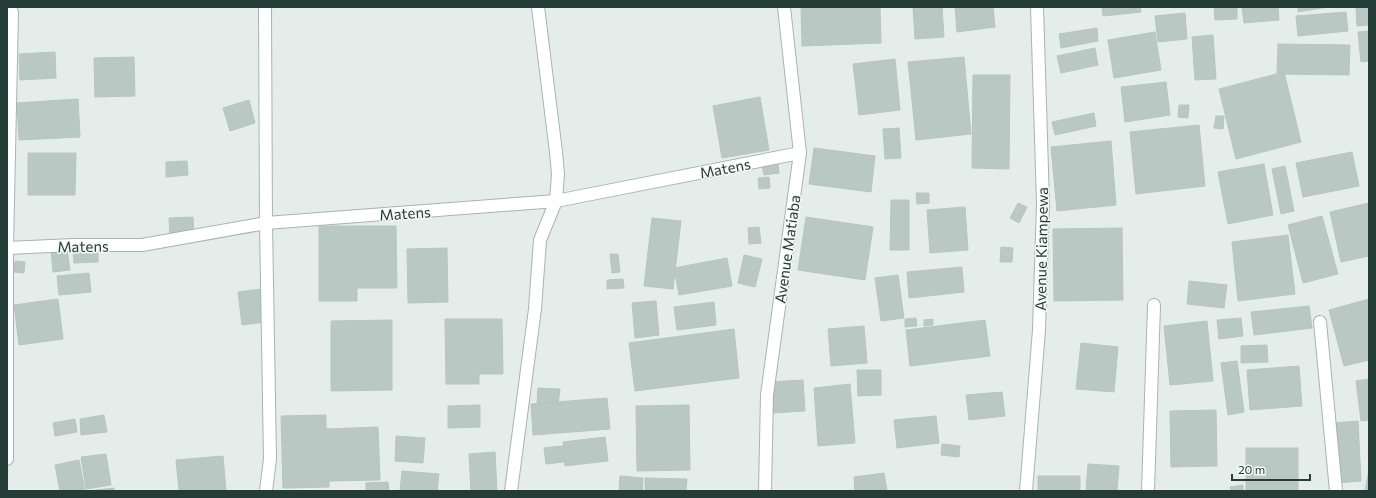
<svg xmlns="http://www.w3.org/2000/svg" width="1376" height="498" font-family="Commissioner,sans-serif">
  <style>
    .building { fill: #b9c8c2; stroke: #b6c6c0 }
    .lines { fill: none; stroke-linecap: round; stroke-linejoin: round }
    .minor-casing { stroke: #a7b5b0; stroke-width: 14 }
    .minor { stroke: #fff; stroke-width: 12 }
    .labels { text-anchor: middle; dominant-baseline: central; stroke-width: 3; stroke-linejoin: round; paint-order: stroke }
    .street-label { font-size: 15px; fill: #243e37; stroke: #f4f9f7 }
  </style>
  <rect width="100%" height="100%" fill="#e4ede9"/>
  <path class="building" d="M 801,7 L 880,7 L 881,43 L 802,46 Z
    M 913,7 L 942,7 L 944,37 L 915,39 Z
    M 955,7 L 993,7 L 995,27 L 957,32 Z
    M 1102,7 L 1140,7 L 1141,12 L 1103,16 Z
    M 1214,7 L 1237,7 L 1237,19 L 1215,20 Z
    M 1242,7 L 1278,7 L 1279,20 L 1244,23 Z
    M 1298,7 L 1328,7 L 1298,12 Z
    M 1356,7 L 1369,7 L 1369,25 L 1357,26 Z
    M 1346,12 L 1348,31 L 1298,36 L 1296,16 Z
    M 1185,13 L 1187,39 L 1158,42 L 1155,16 Z
    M 1097,28 L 1098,41 L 1061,48 L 1059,34 Z
    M 1369,31 L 1369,61 L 1361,62 L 1358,32 Z
    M 1155,32 L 1161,70 L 1114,78 L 1108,40 Z
    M 1213,35 L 1216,79 L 1195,80 L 1192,37 Z
    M 1278,44 L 1350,45 L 1349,75 L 1277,74 Z
    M 1095,48 L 1098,65 L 1061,73 L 1057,56 Z
    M 55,52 L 56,78 L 20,80 L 19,54 Z
    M 134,57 L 135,96 L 95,97 L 94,58 Z
    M 964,57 L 971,134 L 916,140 L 908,62 Z
    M 895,59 L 900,110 L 859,115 L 853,64 Z
    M 1284,72 L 1301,142 L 1236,159 L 1219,89 Z
    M 973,75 L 1010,75 L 1009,169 L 972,168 Z
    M 1166,82 L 1170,115 L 1125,122 L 1121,87 Z
    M 760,97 L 769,150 L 722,158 L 713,106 Z
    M 78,99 L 80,137 L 19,140 L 17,103 Z
    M 249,100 L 255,123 L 230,131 L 223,108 Z
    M 1179,105 L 1189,105 L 1188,118 L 1178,117 Z
    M 1094,113 L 1096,126 L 1055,135 L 1052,122 Z
    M 1216,116 L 1224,116 L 1223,129 L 1214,128 Z
    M 1199,125 L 1205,186 L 1136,194 L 1130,132 Z
    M 899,128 L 901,158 L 885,159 L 883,129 Z
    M 1111,141 L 1116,205 L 1057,211 L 1051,147 Z
    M 814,148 L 875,156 L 871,192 L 809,184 Z
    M 1352,152 L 1359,186 L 1303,197 L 1296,163 Z
    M 28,153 L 76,153 L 75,195 L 28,195 Z
    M 187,161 L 188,175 L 166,177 L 166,162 Z
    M 778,163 L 779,173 L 764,175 L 762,165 Z
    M 1264,164 L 1273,215 L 1228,224 L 1218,172 Z
    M 1285,166 L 1294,211 L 1281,214 L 1272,169 Z
    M 769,177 L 770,188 L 759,189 L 758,178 Z
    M 916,193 L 929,193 L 929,203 L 917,204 Z
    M 891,200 L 909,200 L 909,250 L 890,250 Z
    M 1018,203 L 1027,207 L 1019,223 L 1010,218 Z
    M 1369,203 L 1369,256 L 1341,262 L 1330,212 Z
    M 965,207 L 968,250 L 930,253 L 927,210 Z
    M 1322,216 L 1338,274 L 1303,283 L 1288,225 Z
    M 193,217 L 194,235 L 170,236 L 169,218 Z
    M 806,217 L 873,227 L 865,280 L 798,270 Z
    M 652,218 L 681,221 L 673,289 L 644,286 Z
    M 319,226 L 396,226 L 397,288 L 357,288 L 357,301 L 319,301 Z
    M 759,227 L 761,243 L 749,244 L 748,228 Z
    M 1122,228 L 1123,300 L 1054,301 L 1053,229 Z
    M 1288,235 L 1295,294 L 1238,301 L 1232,242 Z
    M 1001,247 L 1013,248 L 1012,262 L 1000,262 Z
    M 67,248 L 70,270 L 53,272 L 51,250 Z
    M 98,248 L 98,262 L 74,263 L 73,249 Z
    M 447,248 L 448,302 L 408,303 L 407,249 Z
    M 610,254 L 618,254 L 620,272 L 612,273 Z
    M 744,255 L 762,259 L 755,287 L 738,283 Z
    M 727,258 L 732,286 L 679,295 L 674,268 Z
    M 15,261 L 25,262 L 24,273 L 14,272 Z
    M 962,267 L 964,292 L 909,298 L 907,272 Z
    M 89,273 L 91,292 L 59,295 L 57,276 Z
    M 898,275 L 904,318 L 881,321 L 875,278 Z
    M 623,279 L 624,288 L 607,289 L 607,280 Z
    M 1189,281 L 1227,285 L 1224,308 L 1187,304 Z
    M 262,289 L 265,322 L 242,325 L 238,292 Z
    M 58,299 L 63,339 L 19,345 L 14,305 Z
    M 1369,299 L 1369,360 L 1344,366 L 1329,310 Z
    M 656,301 L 659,335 L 635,338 L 632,303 Z
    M 714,302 L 716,325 L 677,330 L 674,307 Z
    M 1309,306 L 1312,328 L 1254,335 L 1251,312 Z
    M 916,318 L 917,326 L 905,327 L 905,319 Z
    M 1241,318 L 1243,336 L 1219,339 L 1217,320 Z
    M 445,319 L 502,319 L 503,374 L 479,374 L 479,384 L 446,384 Z
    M 933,319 L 933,325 L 924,326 L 924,320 Z
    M 392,320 L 392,390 L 331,391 L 331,321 Z
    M 985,320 L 990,356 L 910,366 L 906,330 Z
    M 1207,321 L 1213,381 L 1170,385 L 1164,326 Z
    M 864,326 L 867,363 L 831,366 L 828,329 Z
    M 734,329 L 739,378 L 635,391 L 629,343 Z
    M 1081,343 L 1118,347 L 1114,392 L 1076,389 Z
    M 1267,345 L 1268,362 L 1241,363 L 1241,346 Z
    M 1237,361 L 1244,412 L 1228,415 L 1221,363 Z
    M 1299,366 L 1302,406 L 1250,410 L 1247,370 Z
    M 857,370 L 881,370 L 881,395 L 858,396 Z
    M 1369,379 L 1369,420 L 1361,421 L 1356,381 Z
    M 803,380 L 805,411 L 772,413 L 770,382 Z
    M 850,384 L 855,443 L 818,446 L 814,388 Z
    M 538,388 L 560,389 L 558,405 L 537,403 Z
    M 1002,392 L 1005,416 L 969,420 L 966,395 Z
    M 607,398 L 610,429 L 533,435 L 531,404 Z
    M 480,405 L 480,427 L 448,428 L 448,406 Z
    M 689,405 L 690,470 L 637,471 L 636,406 Z
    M 1216,410 L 1217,466 L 1171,467 L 1170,411 Z
    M 104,415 L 107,432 L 81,435 L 80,419 Z
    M 326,415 L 326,429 L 378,427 L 380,480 L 329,481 L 329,487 L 283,488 L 281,416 Z
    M 936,416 L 939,443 L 897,448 L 894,420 Z
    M 75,419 L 77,432 L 55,436 L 53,423 Z
    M 1358,421 L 1361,481 L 1336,483 L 1333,423 Z
    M 396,436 L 425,438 L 423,463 L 395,461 Z
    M 605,437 L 608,461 L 565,466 L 563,442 Z
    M 942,444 L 960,446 L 959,457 L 941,455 Z
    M 570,445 L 572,461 L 546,464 L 544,448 Z
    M 1246,448 L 1298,448 L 1298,491 L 1246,491 Z
    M 495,452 L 497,491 L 471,491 L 469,454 Z
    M 106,454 L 111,485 L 86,489 L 81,457 Z
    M 223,456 L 226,491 L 179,491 L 176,460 Z
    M 79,460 L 85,491 L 60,491 L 55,465 Z
    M 1088,464 L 1119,466 L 1117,491 L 1086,491 Z
    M 1369,469 L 1369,491 L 1365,491 Z
    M 402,471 L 439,474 L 437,491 L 400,491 Z
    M 884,473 L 887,491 L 855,491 L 854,477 Z
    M 620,476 L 643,478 L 642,491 L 619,491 Z
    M 1038,476 L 1080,476 L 1080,491 L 1038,491 Z
    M 645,478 L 687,479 L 686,491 L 645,491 Z
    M 388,482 L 389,491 L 366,491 L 366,483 Z
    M 1243,485 L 1243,491 L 1231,491 L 1230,487 Z
    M 114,488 L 114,491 L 88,491 Z"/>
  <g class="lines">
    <g class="minor-casing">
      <path id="minor" d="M 265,7 L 266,223 L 270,459 L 266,491
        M 7,247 L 12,12 L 8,7
        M 7,248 L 73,245 L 142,245 L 266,223 L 556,201 L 800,153
        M 7,252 L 7,459
        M 1320,322 L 1336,491
        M 511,491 L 535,309 L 540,240 L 556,201 L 558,174 L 556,152 L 538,7
        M 765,491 L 767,395 L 800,153 L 784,7
        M 1026,491 L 1039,330 L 1043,203 L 1037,7
        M 1148,491 L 1154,305"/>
    </g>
    <use href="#minor" class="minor"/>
  </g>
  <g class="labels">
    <g class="street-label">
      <text transform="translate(725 168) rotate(-11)">Matens</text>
      <text transform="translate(405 213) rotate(-4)">Matens</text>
      <text transform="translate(83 246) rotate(-1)">Matens</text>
      <text transform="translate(787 249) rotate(-82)">Avenue Matiaba</text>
      <text transform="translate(1041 249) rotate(-89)">Avenue Kiampewa</text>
    </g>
  </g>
  <rect width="1376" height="498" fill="none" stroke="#243e37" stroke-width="16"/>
  <path d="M1232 474v6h78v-6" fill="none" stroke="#243e37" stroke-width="2"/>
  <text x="1238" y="474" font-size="12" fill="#243e37" stroke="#f4f9f7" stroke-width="3" paint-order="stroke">20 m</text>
</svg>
